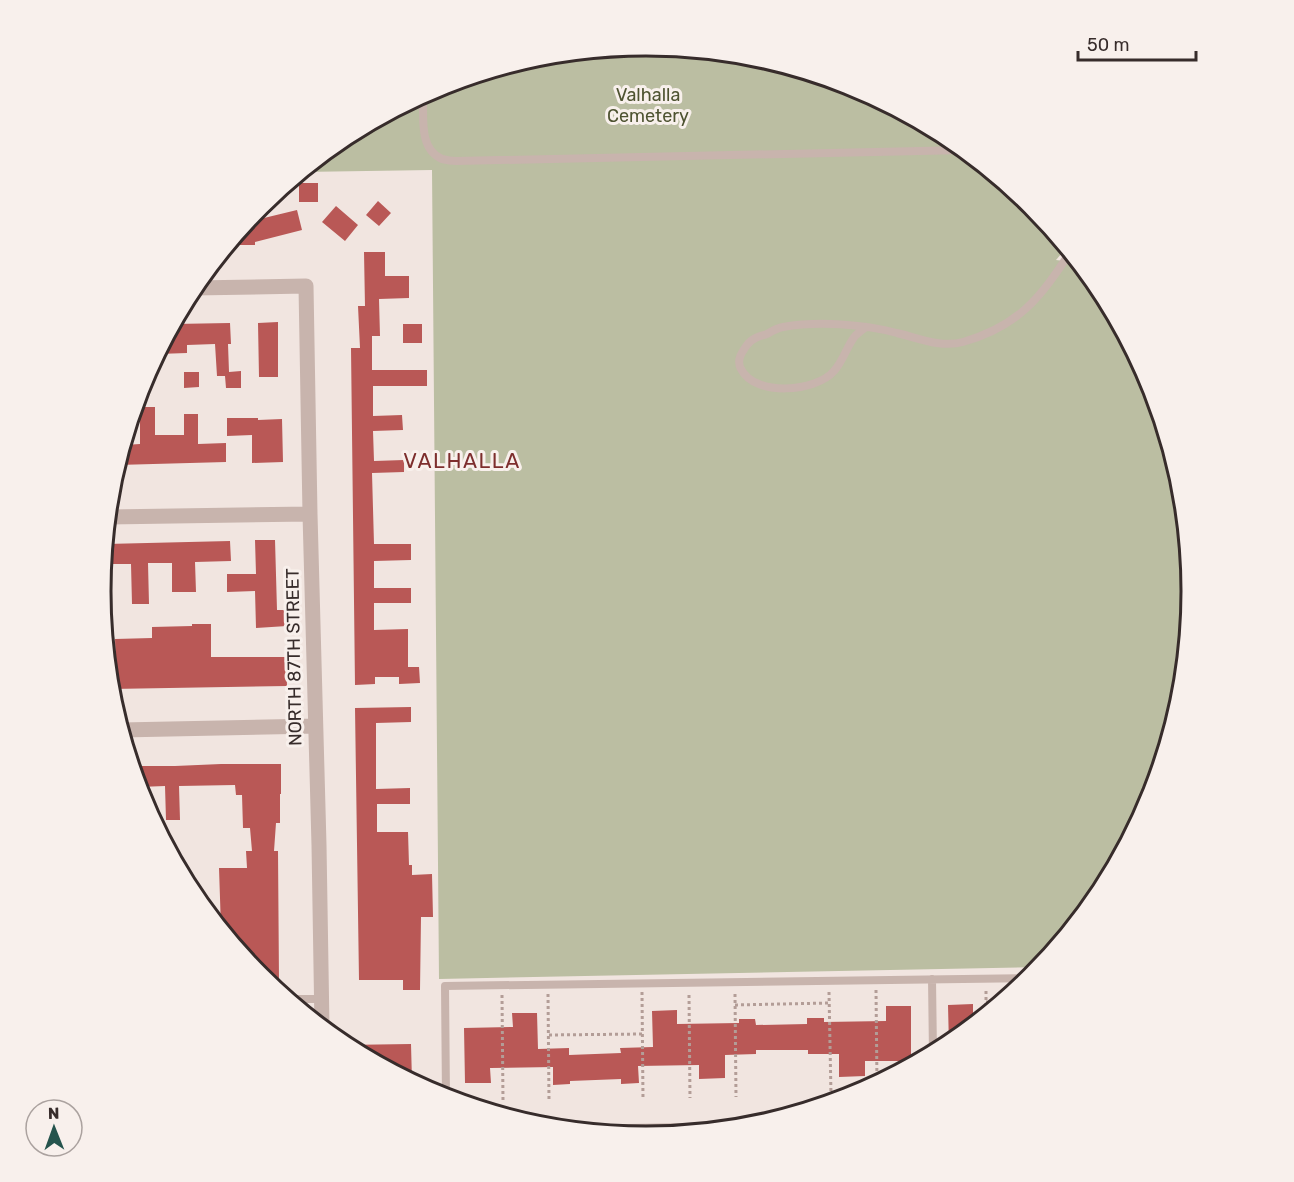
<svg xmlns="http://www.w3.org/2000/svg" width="1294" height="1182" font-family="Rubik,sans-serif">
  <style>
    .green { fill: #bbbea2 }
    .building { fill: #b95856 }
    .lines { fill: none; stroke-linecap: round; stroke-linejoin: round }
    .path { stroke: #b39d97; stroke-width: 3; stroke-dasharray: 3 3; stroke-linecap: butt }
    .service { stroke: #c8b4ad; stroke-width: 8 }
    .minor { stroke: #c8b4ad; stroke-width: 15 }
    .tertiary { stroke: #c8b4ad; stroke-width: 15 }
    .labels { text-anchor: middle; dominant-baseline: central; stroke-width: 6; stroke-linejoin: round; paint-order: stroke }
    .park-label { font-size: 18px; fill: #4e5331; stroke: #f8f0ec }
    .street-label { font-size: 18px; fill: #372c2b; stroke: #f8f0ec }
    .quarter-label { font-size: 21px; letter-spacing: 1.5px; fill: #7d2e2d; stroke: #f8f0ec }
    .rim { fill: none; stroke: #372c2b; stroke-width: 3 }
  </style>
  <rect width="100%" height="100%" fill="#f1e5e0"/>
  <path class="green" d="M 647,45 L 754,56 L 856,87 L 951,137 L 1033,205 L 1067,247 L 1056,260 L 1081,263 L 1101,288 L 1152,382 L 1183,485 L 1193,591 L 1182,698 L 1151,800 L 1101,895 L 1041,967 L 439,979 L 432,170 L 301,172 L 344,137 L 438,86 L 541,55 Z"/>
  <path class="building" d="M 299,183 L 318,183 L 318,202 L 299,202 Z
    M 378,201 L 391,213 L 379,226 L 366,215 Z
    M 264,203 L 264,218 L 297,210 L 302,230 L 255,242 L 255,245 L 228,245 Z
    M 336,206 L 358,225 L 345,241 L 322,222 Z
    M 364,252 L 385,252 L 385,276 L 409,276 L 409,298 L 379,299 L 380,336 L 372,336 L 372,370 L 427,370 L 427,386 L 373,386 L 373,416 L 402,415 L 403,430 L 373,431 L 374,461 L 404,460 L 404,472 L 372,473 L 374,544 L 411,544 L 411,560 L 374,561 L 374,588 L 411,588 L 411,603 L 374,603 L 374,630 L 408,629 L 408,667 L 419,667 L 420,683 L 399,684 L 399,677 L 375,677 L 375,684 L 355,685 L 351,348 L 360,348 L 358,306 L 365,306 Z
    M 278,322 L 278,377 L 259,377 L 258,323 Z
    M 230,323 L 231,344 L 228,344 L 229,372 L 241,371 L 241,388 L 226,388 L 225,376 L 217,376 L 215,344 L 187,345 L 187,353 L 158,354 L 174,324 Z
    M 403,324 L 422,324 L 422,343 L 403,343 Z
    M 184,372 L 199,372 L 199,387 L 184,388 Z
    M 140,407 L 155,407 L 155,435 L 184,435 L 184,414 L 198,414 L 198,444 L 226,443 L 226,462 L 117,465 L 124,445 L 140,444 Z
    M 227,418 L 258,418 L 258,420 L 282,419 L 283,462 L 252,463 L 252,435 L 227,436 Z
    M 255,540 L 275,540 L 277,610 L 286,610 L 287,626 L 256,628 L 255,591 L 227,592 L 227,574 L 256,574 Z
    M 230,541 L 231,561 L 195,562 L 196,592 L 172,592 L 172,563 L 148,563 L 149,604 L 132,604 L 131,564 L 105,564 L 106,544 Z
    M 192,624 L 211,624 L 211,657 L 286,657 L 287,686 L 111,689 L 109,668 L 116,668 L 115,639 L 152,638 L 152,627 L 192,626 Z
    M 411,707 L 411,722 L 376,723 L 376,789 L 410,788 L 410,804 L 377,804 L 377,832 L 408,832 L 409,865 L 412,865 L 412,875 L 432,874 L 433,917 L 421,917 L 420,990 L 403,990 L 403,980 L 359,980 L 355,708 Z
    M 221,764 L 281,764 L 281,794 L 280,794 L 280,823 L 276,823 L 274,851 L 278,851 L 279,982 L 267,982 L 261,977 L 221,928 L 219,868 L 247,868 L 246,851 L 252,851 L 250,828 L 243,828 L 242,795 L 236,795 L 235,785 L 179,786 L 180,820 L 166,820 L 165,786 L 139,787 L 132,766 L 175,766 Z
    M 973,1004 L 973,1026 L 949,1046 L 948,1005 Z
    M 886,1006 L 911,1006 L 911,1061 L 865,1061 L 865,1076 L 839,1077 L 839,1054 L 808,1054 L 808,1050 L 756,1050 L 756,1054 L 725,1055 L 725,1078 L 699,1079 L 699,1065 L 638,1066 L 639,1083 L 621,1084 L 621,1079 L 570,1081 L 570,1084 L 553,1085 L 553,1067 L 490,1068 L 491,1083 L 465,1083 L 464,1028 L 513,1027 L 512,1013 L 537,1013 L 538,1049 L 569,1048 L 569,1055 L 621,1053 L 620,1048 L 653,1047 L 652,1011 L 677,1010 L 677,1024 L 739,1023 L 739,1019 L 755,1019 L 756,1025 L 807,1024 L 807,1018 L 824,1018 L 824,1022 L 886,1021 Z
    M 411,1044 L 412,1081 L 344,1045 Z"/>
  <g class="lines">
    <path class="path" d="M 876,990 L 877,1084
      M 986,991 L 986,1016
      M 642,992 L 643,1099
      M 829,992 L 831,1095
      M 548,994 L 549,1100
      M 735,994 L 736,1097
      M 502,995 L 503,1101
      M 689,995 L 690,1098
      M 986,1002 L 1003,1002
      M 735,1005 L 829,1003
      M 549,1035 L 643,1034"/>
    <path class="service" d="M 423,94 C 424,115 418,149 442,159 C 446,160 451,161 456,161 L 966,150
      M 866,327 C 862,330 858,333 855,336 C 847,346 843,361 834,371 C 816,392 755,397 741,369 C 736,360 742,352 747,345 C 752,338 760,336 767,334 C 772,331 778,328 783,327 C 818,321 863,324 897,333 C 918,338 941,348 963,342 C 1019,326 1040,298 1071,251
      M 932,979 L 933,1054
      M 288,999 L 323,999
      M 446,1098 L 445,986 L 1032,978"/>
    <path class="minor" d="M 193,288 L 306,286 L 310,514 L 319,845 L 322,1027
      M 108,517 L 310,514
      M 121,730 L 315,726"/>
    <path class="tertiary" d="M 597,1132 L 717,1130"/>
  </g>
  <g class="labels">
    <g class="park-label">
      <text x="648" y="95">Valhalla<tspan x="648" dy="21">Cemetery</tspan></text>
    </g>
    <g class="street-label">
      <text transform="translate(294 657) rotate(-91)">NORTH 87TH STREET</text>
    </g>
    <g class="quarter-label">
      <text x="462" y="460">VALHALLA</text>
    </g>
  </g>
  <path d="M0 0H1294V1182H0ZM111 591a535 535 0 1 1 1070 0a535 535 0 1 1-1070 0Z" fill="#f8f0ec" fill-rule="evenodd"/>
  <path class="rim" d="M111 591a535 535 0 1 1 1070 0a535 535 0 1 1-1070 0Z"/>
  <g transform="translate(54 1128) rotate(359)"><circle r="28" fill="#f8f0ec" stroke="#aba29f" stroke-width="1.5"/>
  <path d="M0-4.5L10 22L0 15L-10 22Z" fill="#25544d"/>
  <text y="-9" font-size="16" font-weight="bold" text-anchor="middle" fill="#372c2b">N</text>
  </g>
  <path d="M1078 51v9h118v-9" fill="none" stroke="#372c2b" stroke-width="3"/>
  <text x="1087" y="51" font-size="18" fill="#372c2b" stroke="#f8f0ec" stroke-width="4.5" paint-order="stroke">50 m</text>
</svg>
